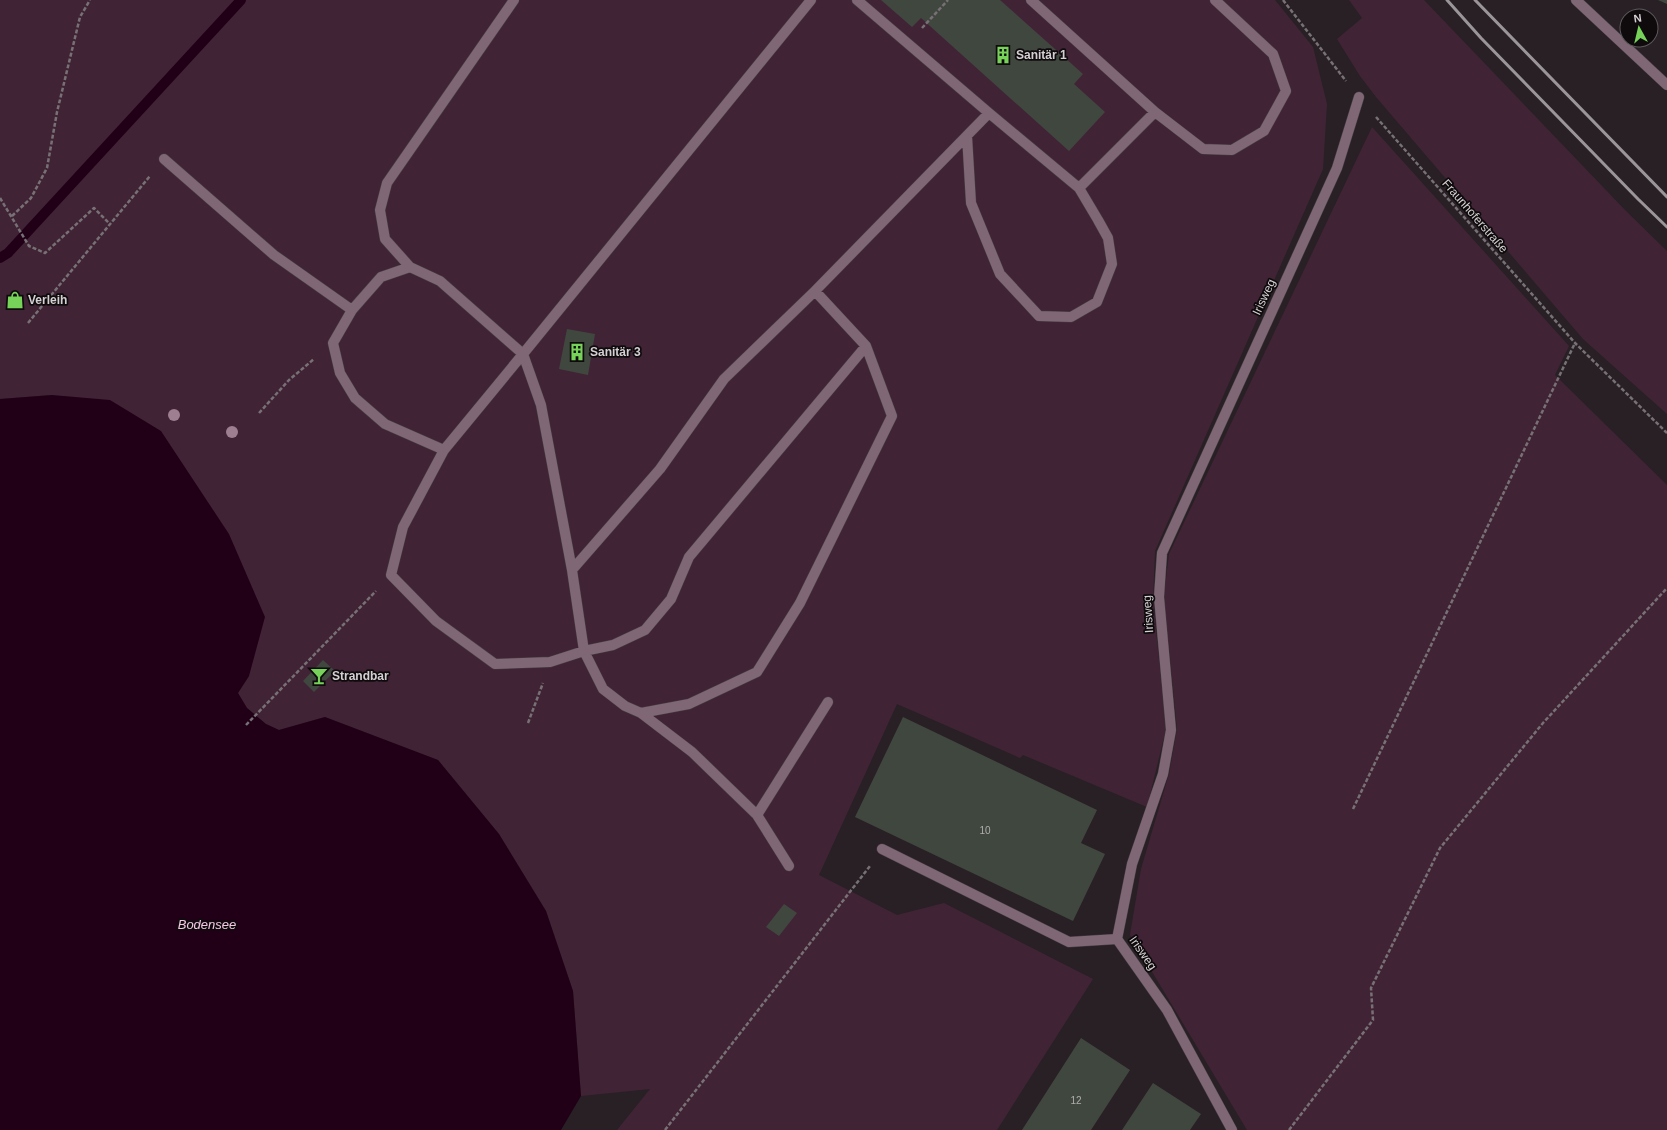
<svg xmlns="http://www.w3.org/2000/svg" width="1667" height="1130" font-family="Helvetica,sans-serif">
  <style>
    .green { fill: #412336 }
    .water { fill: #210017 }
    .lines { fill: none; stroke-linecap: round; stroke-linejoin: round }
    .stream { stroke: #210017; stroke-width: 10 }
    .building { fill: #40473f }
    .minor-casing { stroke: #443c41; stroke-width: 11 }
    .path { stroke: #777175; stroke-width: 2.5; stroke-dasharray: 4 2; stroke-linecap: butt }
    .minor { stroke: #7f6775; stroke-width: 10 }
    .rail { stroke: #9b9599; stroke-width: 3 }
    .tree { fill: #9d7f91 }
    .labels { text-anchor: middle; dominant-baseline: central; stroke-width: 3.5; stroke-linejoin: round; paint-order: stroke }
    .number-label { font-size: 10px; fill: #b0aeae }
    .poi-label { font-size: 12px; font-weight: bold; fill: #d5d0d3; stroke: #0f0b0d; text-anchor: start }
    .street-label { font-size: 12px; fill: #d5d0d3; stroke: #0f0b0d }
    .water-label { font-size: 13px; font-style: italic; fill: #f6c7e4; stroke: #0f0b0d }
  </style>
  <rect width="100%" height="100%" fill="#282025"/>
  <path class="green" d="M 0,0 L 1275,0 L 1313,47 L 1327,104 L 1323,169 L 1155,551 L 1153,601 L 1166,729 L 1147,807 L 1023,755 L 1020,758 L 897,704 L 819,875 L 897,915 L 944,903 L 1093,979 L 997,1130 L 617,1130 L 650,1089 L 581,1096 L 573,991 L 546,911 L 499,834 L 438,760 L 325,717 L 279,730 L 266,724 L 247,708 L 238,693 L 249,676 L 52,395 L 0,399 Z
    M 1349,0 L 1424,0 L 1625,210 L 1667,251 L 1667,414 L 1583,339 L 1376,97 L 1360,76 L 1337,39 L 1362,18 Z
    M 1372,127 L 1569,346 L 1555,375 L 1667,485 L 1667,1130 L 1247,1130 L 1130,935 L 1141,869 L 1169,774 L 1177,729 L 1164,596 L 1169,554 Z"/>
  <path class="water" d="M 52,395 L 110,400 L 161,431 L 229,534 L 265,617 L 249,676 L 238,693 L 247,708 L 266,724 L 279,730 L 325,717 L 438,760 L 499,834 L 546,911 L 573,991 L 581,1096 L 561,1130 L 0,1130 L 0,399 Z"/>
  <g class="lines">
    <path class="stream" d="M 0,258 L 8,253 L 241,0"/>
  </g>
  <path class="building" d="M 881,0 L 1000,0 L 1083,74 L 1074,84 L 1105,112 L 1069,151 L 921,18 L 912,27 Z
    M 1658,0 L 1667,0 L 1667,4 Z
    M 567,329 L 595,334 L 588,375 L 559,369 Z
    M 323,660 L 335,671 L 314,692 L 303,681 Z
    M 903,717 L 1097,810 L 1081,843 L 1105,854 L 1073,921 L 855,817 Z
    M 784,904 L 797,913 L 779,936 L 766,927 Z
    M 1081,1038 L 1130,1070 L 1091,1130 L 1022,1130 Z
    M 1153,1083 L 1201,1114 L 1190,1130 L 1122,1130 Z"/>
  <g class="lines">
    <g class="minor-casing">
      <path id="minor" d="M 811,0 L 523,354 L 440,281 L 410,267 L 381,277 L 352,310 L 333,343 L 340,373 L 355,398 L 385,424 L 444,450 L 523,354 L 541,405 L 572,570 L 584,651 L 603,689 L 625,706 L 641,713 L 689,704 L 757,672 L 800,603 L 892,416 L 866,346 L 815,291 L 989,113
        M 857,0 L 989,113 L 1079,188 L 1098,220 L 1108,238 L 1112,264 L 1097,302 L 1071,317 L 1039,316 L 1000,274 L 971,203 L 967,136
        M 1031,0 L 1155,112 L 1203,149 L 1232,150 L 1264,131 L 1286,91 L 1273,54 L 1215,0
        M 1576,0 L 1667,85
        M 164,159 L 274,255 L 352,310
        M 1079,188 L 1155,112
        M 410,267 L 385,239 L 380,210 L 387,183 L 514,0
        M 444,450 L 403,527 L 391,575 L 436,621 L 495,664 L 550,662 L 584,651 L 613,645 L 645,630 L 671,599 L 689,557 L 866,346
        M 572,570 L 660,469 L 724,379 L 815,291
        M 641,713 L 692,752 L 757,815 L 789,866
        M 757,815 L 828,702
        M 882,849 L 1069,942 L 1117,939
        M 1232,1130 L 1167,1010 L 1117,939 L 1132,864 L 1163,774 L 1171,730 L 1159,597 L 1162,553 L 1337,168 L 1359,97"/>
    </g>
    <path class="path" d="M 1283,0 L 1346,81
      M 922,28 L 948,0
      M 1376,117 L 1575,343 L 1667,433
      M 0,198 L 29,246 L 45,253 L 94,208 L 110,224
      M 12,216 L 31,198 L 47,168 L 57,112 L 80,17 L 90,0
      M 28,323 L 150,176
      M 259,413 L 289,380 L 314,359
      M 528,723 L 543,683
      M 246,725 L 376,591
      M 1353,809 L 1575,343
      M 665,1130 L 870,866
      M 1289,1130 L 1373,1020 L 1371,988 L 1440,848 L 1543,723 L 1667,588"/>
    <use href="#minor" class="minor"/>
    <path class="rail" d="M 1447,0 L 1481,38 L 1638,199 L 1667,227
      M 1475,0 L 1667,197"/>
  </g>
  <g class="tree">
    <circle cx="174" cy="415" r="6"/>
    <circle cx="232" cy="432" r="6"/>
  </g>
  <defs>
    <g id="building-bare" transform="scale(1.38)"><path d="M-4-6H4V6H1V3H-1V6H-4ZM-2.5-4.3h1.7v1.8h-1.7ZM.8-4.3h1.7v1.8H.8ZM-2.5-1h1.7V.8h-1.7ZM.8-1h1.7V.8H.8Z" fill="#77d259" stroke="#0f0b0d" stroke-width="2.5" paint-order="stroke"/></g>
    <g id="shop-bare" transform="scale(1.38)"><path d="M-5-2.5h2.3a2.7 3.5 0 0 1 5.4 0H5L5.5 6h-11ZM-1.5-2.5h3a1.5 2.3 0 0 0-3 0Z" fill="#77d259" stroke="#0f0b0d" stroke-width="2.5" paint-order="stroke"/></g>
    <g id="bar-bare" transform="scale(1.38)"><path d="M-6-5H6L.8 .8V4.5H3.5V6h-7V4.5H-.8V.8Z" fill="#77d259" stroke="#0f0b0d" stroke-width="2.5" paint-order="stroke"/></g>
  </defs>
  <g fill-rule="evenodd">
    <use href="#building-bare" x="1003" y="55"/>
    <use href="#shop-bare" x="15" y="300"/>
    <use href="#building-bare" x="577" y="352"/>
    <use href="#bar-bare" x="319" y="676"/>
  </g>
  <g class="labels">
    <g class="number-label">
      <text x="985" y="830">10</text>
      <text x="1076" y="1100">12</text>
    </g>
    <g class="poi-label">
      <text x="1016" y="55">Sanitär 1</text>
      <text x="28" y="300">Verleih</text>
      <text x="590" y="352">Sanitär 3</text>
      <text x="332" y="676">Strandbar</text>
    </g>
    <g class="street-label">
      <text transform="translate(1475 216) rotate(49)">Fraunhoferstraße</text>
      <text transform="translate(1264 297) rotate(-65)">Irisweg</text>
      <text transform="translate(1148 614) rotate(-94)">Irisweg</text>
      <text transform="translate(1143 953) rotate(55)">Irisweg</text>
    </g>
    <g class="water-label">
      <text x="207" y="924">Bodensee</text>
    </g>
  </g>
  <g transform="translate(1639 28) rotate(352)"><circle r="19" fill="#0f0b0d" stroke="#5e5a5c"/>
  <path d="M0-3L7 15L0 10L-7 15Z" fill="#77d259"/>
  <text y="-6" font-size="11" font-weight="bold" text-anchor="middle" fill="#d5d0d3">N</text>
  </g>
</svg>
